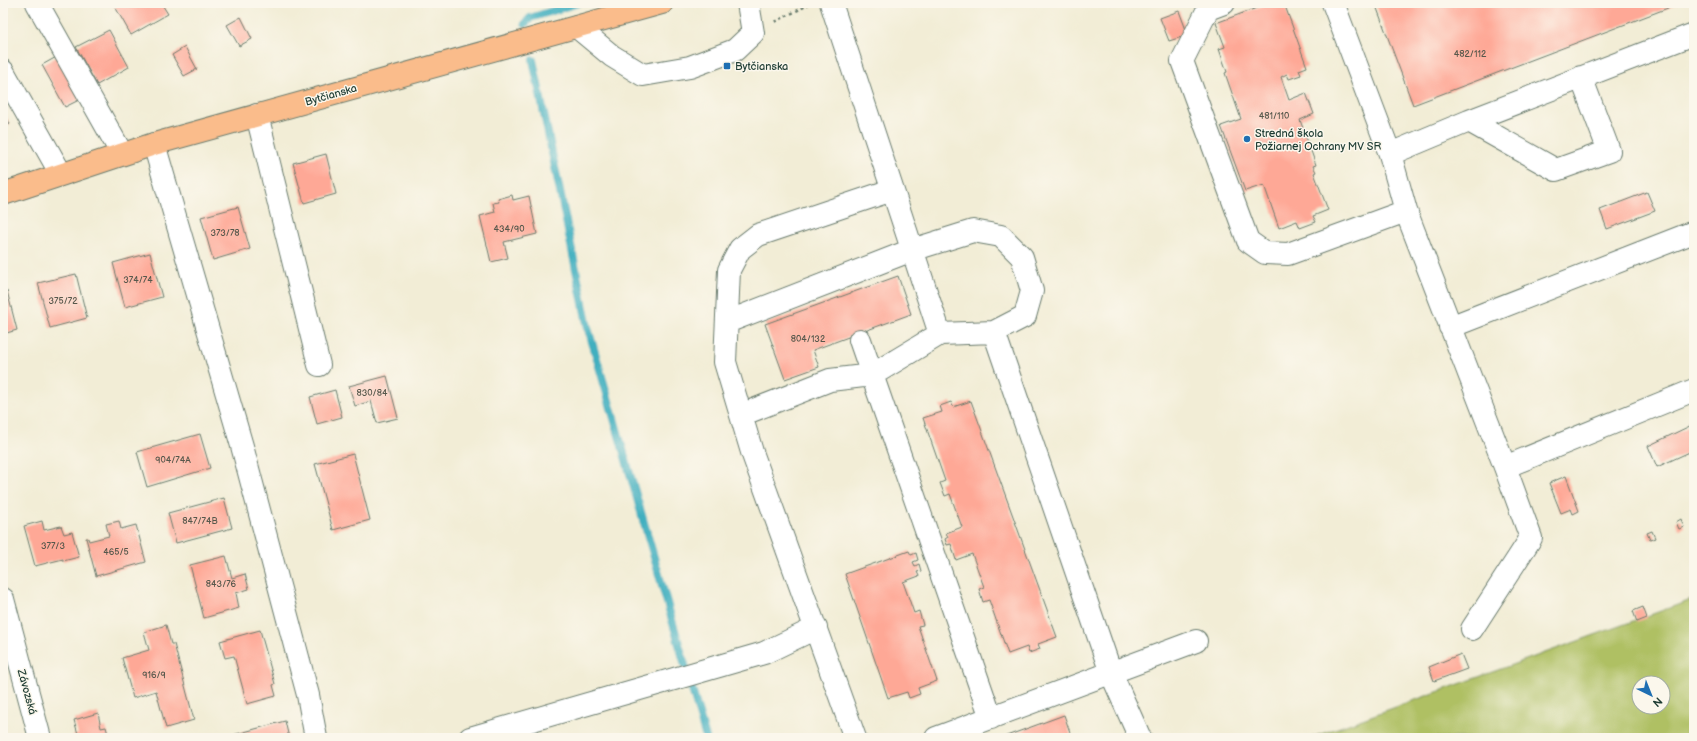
<svg xmlns="http://www.w3.org/2000/svg" width="1697" height="741" font-family="'Balsamiq Sans',sans-serif">
  <style>
    .green { fill: #afc063; stroke: #677e4c; fill-rule: evenodd }
    .lines { fill: none; stroke-linecap: round; stroke-linejoin: round }
    .stream { stroke: #41afbf; stroke-width: 8 }
    .building { fill: #fea896 }
    .minor-casing { stroke: #697b6d; stroke-width: 24 }
    .major-casing { stroke: #697b6d; stroke-width: 24 }
    .path { stroke: #697b6d; stroke-width: 2.5; stroke-dasharray: 3 3; stroke-linecap: butt }
    .minor { stroke: #fff; stroke-width: 22 }
    .major { stroke: #fabc8b; stroke-width: 22 }
    .poi-dot { fill: #1f6fb2; stroke: #fbf7ec; stroke-width: 1.5 }
    .labels { text-anchor: middle; dominant-baseline: central; stroke-width: 3; stroke-linejoin: round; paint-order: stroke }
    .number-label { font-size: 9px; fill: #57584c }
    .poi-label { font-size: 11px; fill: #1f3d34; stroke: #fbf7ec; text-anchor: start }
    .street-label { font-size: 11px; fill: #1f3d34; stroke: #fbf7ec }
  </style>
  <rect width="100%" height="100%" fill="#fbf7ec"/>
  <filter id="ink" filterUnits="userSpaceOnUse"><feTurbulence type="fractalNoise" baseFrequency=".025" numOctaves="2"/><feDisplacementMap in="SourceGraphic" scale="8" xChannelSelector="R" yChannelSelector="G"/><feConvolveMatrix kernelMatrix="1 2 1 2 8 2 1 2 1" color-interpolation-filters="sRGB"/></filter>
  <filter id="wash" filterUnits="userSpaceOnUse"><feTurbulence type="fractalNoise" baseFrequency=".012" numOctaves="4" result="noise"/><feDisplacementMap in="SourceGraphic" scale="16" xChannelSelector="R" yChannelSelector="G"/><feGaussianBlur stdDeviation="0.9" result="paint"/><feColorMatrix in="noise" values="0 0 0 0 0 0 0 0 0 0 0 0 0 0 0 0 0 1.4 0 .05"/><feComposite in="paint" operator="in"/></filter>
  <g filter="url(#wash)">
    <rect width="100%" height="100%" fill="#f2edd6"/>
    <path class="green" d="M 1694,599 L 1694,738 L 1310,738 ZM 1639,683 L 1663,683 L 1663,707 L 1639,707 Z"/>
    <g class="lines">
      <path class="stream" d="M 525,24 L 530,18 L 578,3
        M 533,60 L 588,328 L 706,738"/>
    </g>
    <g id="blocks">
      <path class="building" d="M 113,3 L 161,3 L 168,14 L 131,35 Z
        M 1270,3 L 1284,3 L 1307,67 L 1299,70 L 1301,75 L 1289,79 L 1287,74 L 1281,77 L 1289,100 L 1306,93 L 1314,114 L 1300,120 L 1316,165 L 1313,166 L 1316,172 L 1314,173 L 1328,210 L 1313,216 L 1316,222 L 1300,228 L 1297,221 L 1279,228 L 1264,185 L 1245,191 L 1221,126 L 1241,119 L 1225,73 L 1227,72 L 1219,49 L 1225,47 L 1216,23 Z
        M 1375,3 L 1681,3 L 1413,105 Z
        M 1179,11 L 1188,35 L 1169,41 L 1160,18 Z
        M 241,17 L 252,39 L 239,46 L 227,25 Z
        M 109,30 L 129,67 L 97,85 L 76,47 Z
        M 185,47 L 197,69 L 184,76 L 172,55 Z
        M 60,55 L 83,98 L 65,107 L 42,65 Z
        M 3,111 L 10,124 L 3,128 Z
        M 326,154 L 336,194 L 304,203 L 293,163 Z
        M 1647,192 L 1655,211 L 1607,229 L 1600,210 Z
        M 512,195 L 513,200 L 529,196 L 537,234 L 504,242 L 508,258 L 491,262 L 480,216 L 495,212 L 493,203 L 499,202 L 498,199 Z
        M 238,207 L 250,249 L 213,260 L 201,217 Z
        M 150,253 L 162,297 L 125,307 L 113,263 Z
        M 76,274 L 87,318 L 50,328 L 38,283 Z
        M 898,276 L 911,314 L 813,350 L 819,367 L 785,379 L 765,324 Z
        M 7,291 L 17,330 L 3,334 L 3,292 Z
        M 387,376 L 398,418 L 377,423 L 371,401 L 355,406 L 349,386 Z
        M 335,390 L 342,417 L 317,424 L 310,397 Z
        M 971,401 L 1057,637 L 1038,644 L 1040,649 L 1029,653 L 1027,647 L 1008,654 L 989,600 L 983,602 L 979,589 L 984,587 L 972,554 L 956,560 L 951,544 L 947,545 L 945,539 L 948,537 L 946,533 L 962,527 L 950,494 L 945,496 L 940,483 L 945,481 L 923,418 L 942,412 L 940,406 L 951,402 L 953,407 Z
        M 1694,424 L 1694,450 L 1657,467 L 1648,446 Z
        M 200,434 L 210,468 L 147,487 L 137,452 Z
        M 353,454 L 370,520 L 333,530 L 315,464 Z
        M 1566,476 L 1579,511 L 1573,514 L 1571,509 L 1561,513 L 1549,483 Z
        M 224,498 L 232,528 L 176,543 L 168,513 Z
        M 1681,519 L 1684,527 L 1679,529 L 1676,522 Z
        M 42,521 L 44,530 L 61,526 L 64,534 L 72,532 L 79,557 L 63,561 L 63,559 L 35,566 L 24,526 Z
        M 119,521 L 121,529 L 136,525 L 146,562 L 96,576 L 86,538 L 88,538 L 89,541 L 109,536 L 106,524 Z
        M 1652,531 L 1655,538 L 1650,540 L 1647,533 Z
        M 909,551 L 911,555 L 916,553 L 918,560 L 913,562 L 915,566 L 919,564 L 921,571 L 917,572 L 919,576 L 903,582 L 914,613 L 919,611 L 923,625 L 918,626 L 937,681 L 918,688 L 920,694 L 909,698 L 907,692 L 888,698 L 845,574 Z
        M 226,556 L 232,578 L 245,574 L 249,589 L 236,593 L 239,608 L 204,618 L 190,565 Z
        M 1643,607 L 1647,618 L 1637,622 L 1633,611 Z
        M 166,625 L 171,644 L 174,644 L 194,720 L 166,728 L 156,691 L 133,698 L 122,658 L 149,650 L 144,632 Z
        M 260,630 L 275,684 L 273,685 L 276,696 L 247,704 L 234,656 L 225,658 L 220,641 Z
        M 1461,654 L 1467,669 L 1434,681 L 1429,667 Z
        M 98,713 L 101,728 L 106,727 L 109,738 L 74,738 L 73,736 L 78,734 L 74,720 Z
        M 1064,715 L 1072,738 L 1001,738 Z
        M 285,721 L 289,738 L 230,738 L 229,736 Z"/>
    </g>
  </g>
  <g filter="url(#ink)">
    <use href="#blocks" fill-opacity="0" stroke="#697b6d" stroke-width="1"/>
    <g class="lines">
      <g class="minor-casing">
        <path id="minor" d="M 37,3 L 122,154
          M 831,3 L 940,334
          M 1224,3 L 1208,9 L 1182,61 L 1248,241 L 1265,253 L 1288,254 L 1406,211
          M 1333,3 L 1390,154 L 1406,211 L 1505,467 L 1531,538 L 1472,629
          M 577,27 L 612,56 L 643,75 L 690,67 L 735,50 L 753,33 L 748,3
          M 3,71 L 61,174
          M 257,115 L 319,365
          M 1469,121 L 1556,170 L 1609,151 L 1581,77
          M 154,144 L 242,446 L 308,695 L 316,738
          M 1390,154 L 1469,121 L 1694,34
          M 727,322 L 912,250 L 973,231 L 1001,236 L 1022,257 L 1032,291 L 1025,316 L 994,332 L 940,334 L 872,375 L 830,380 L 741,415
          M 1450,327 L 1694,232
          M 994,332 L 1111,673 L 1140,738
          M 860,340 L 991,718
          M 1505,467 L 1694,390
          M 3,599 L 40,738
          M 470,738 L 764,653 L 816,628
          M 855,738 L 752,452 L 725,362 L 729,270 L 740,249 L 758,235 L 892,190
          M 936,738 L 1196,641"/>
      </g>
      <g class="major-casing">
        <path id="major" d="M 3,194 L 154,144 L 662,3"/>
      </g>
      <path class="path" d="M 775,22 L 808,5"/>
      <use href="#minor" class="minor"/>
      <use href="#major" class="major"/>
    </g>
  </g>
  <g class="poi-dot">
    <rect x="723" y="62" width="8" height="8" rx="2"/>
    <circle cx="1247" cy="139" r="4"/>
  </g>
  <g class="labels">
    <g class="number-label">
      <text x="1470" y="54">482/112</text>
      <text x="1274" y="116">481/110</text>
      <text x="509" y="229">434/90</text>
      <text x="225" y="233">373/78</text>
      <text x="138" y="280">374/74</text>
      <text x="63" y="301">375/72</text>
      <text x="808" y="339">804/132</text>
      <text x="372" y="393">830/84</text>
      <text x="173" y="460">904/74A</text>
      <text x="200" y="521">847/74B</text>
      <text x="53" y="546">377/3</text>
      <text x="116" y="552">465/5</text>
      <text x="221" y="584">843/76</text>
      <text x="154" y="675">916/9</text>
    </g>
    <g class="poi-label">
      <text x="735" y="66">Bytčianska</text>
      <text x="1255" y="133">Stredná škola<tspan x="1255" dy="13">Požiarnej Ochrany MV SR</tspan></text>
    </g>
    <g class="street-label">
      <text transform="translate(331 95) rotate(-16)">Bytčianska</text>
      <text transform="translate(27 692) rotate(75)">Závozská</text>
    </g>
  </g>
  <rect width="1697" height="741" fill="none" stroke="#fbf7ec" stroke-width="16"/>
  <g transform="translate(1651 695) rotate(137)"><circle r="19" fill="#fbf7ec" stroke="#a3ada2"/>
  <path d="M0-3L7 15L0 10L-7 15Z" fill="#1f6fb2"/>
  <text y="-6" font-size="11" font-weight="bold" text-anchor="middle" fill="#1f3d34">N</text>
  </g>
</svg>
